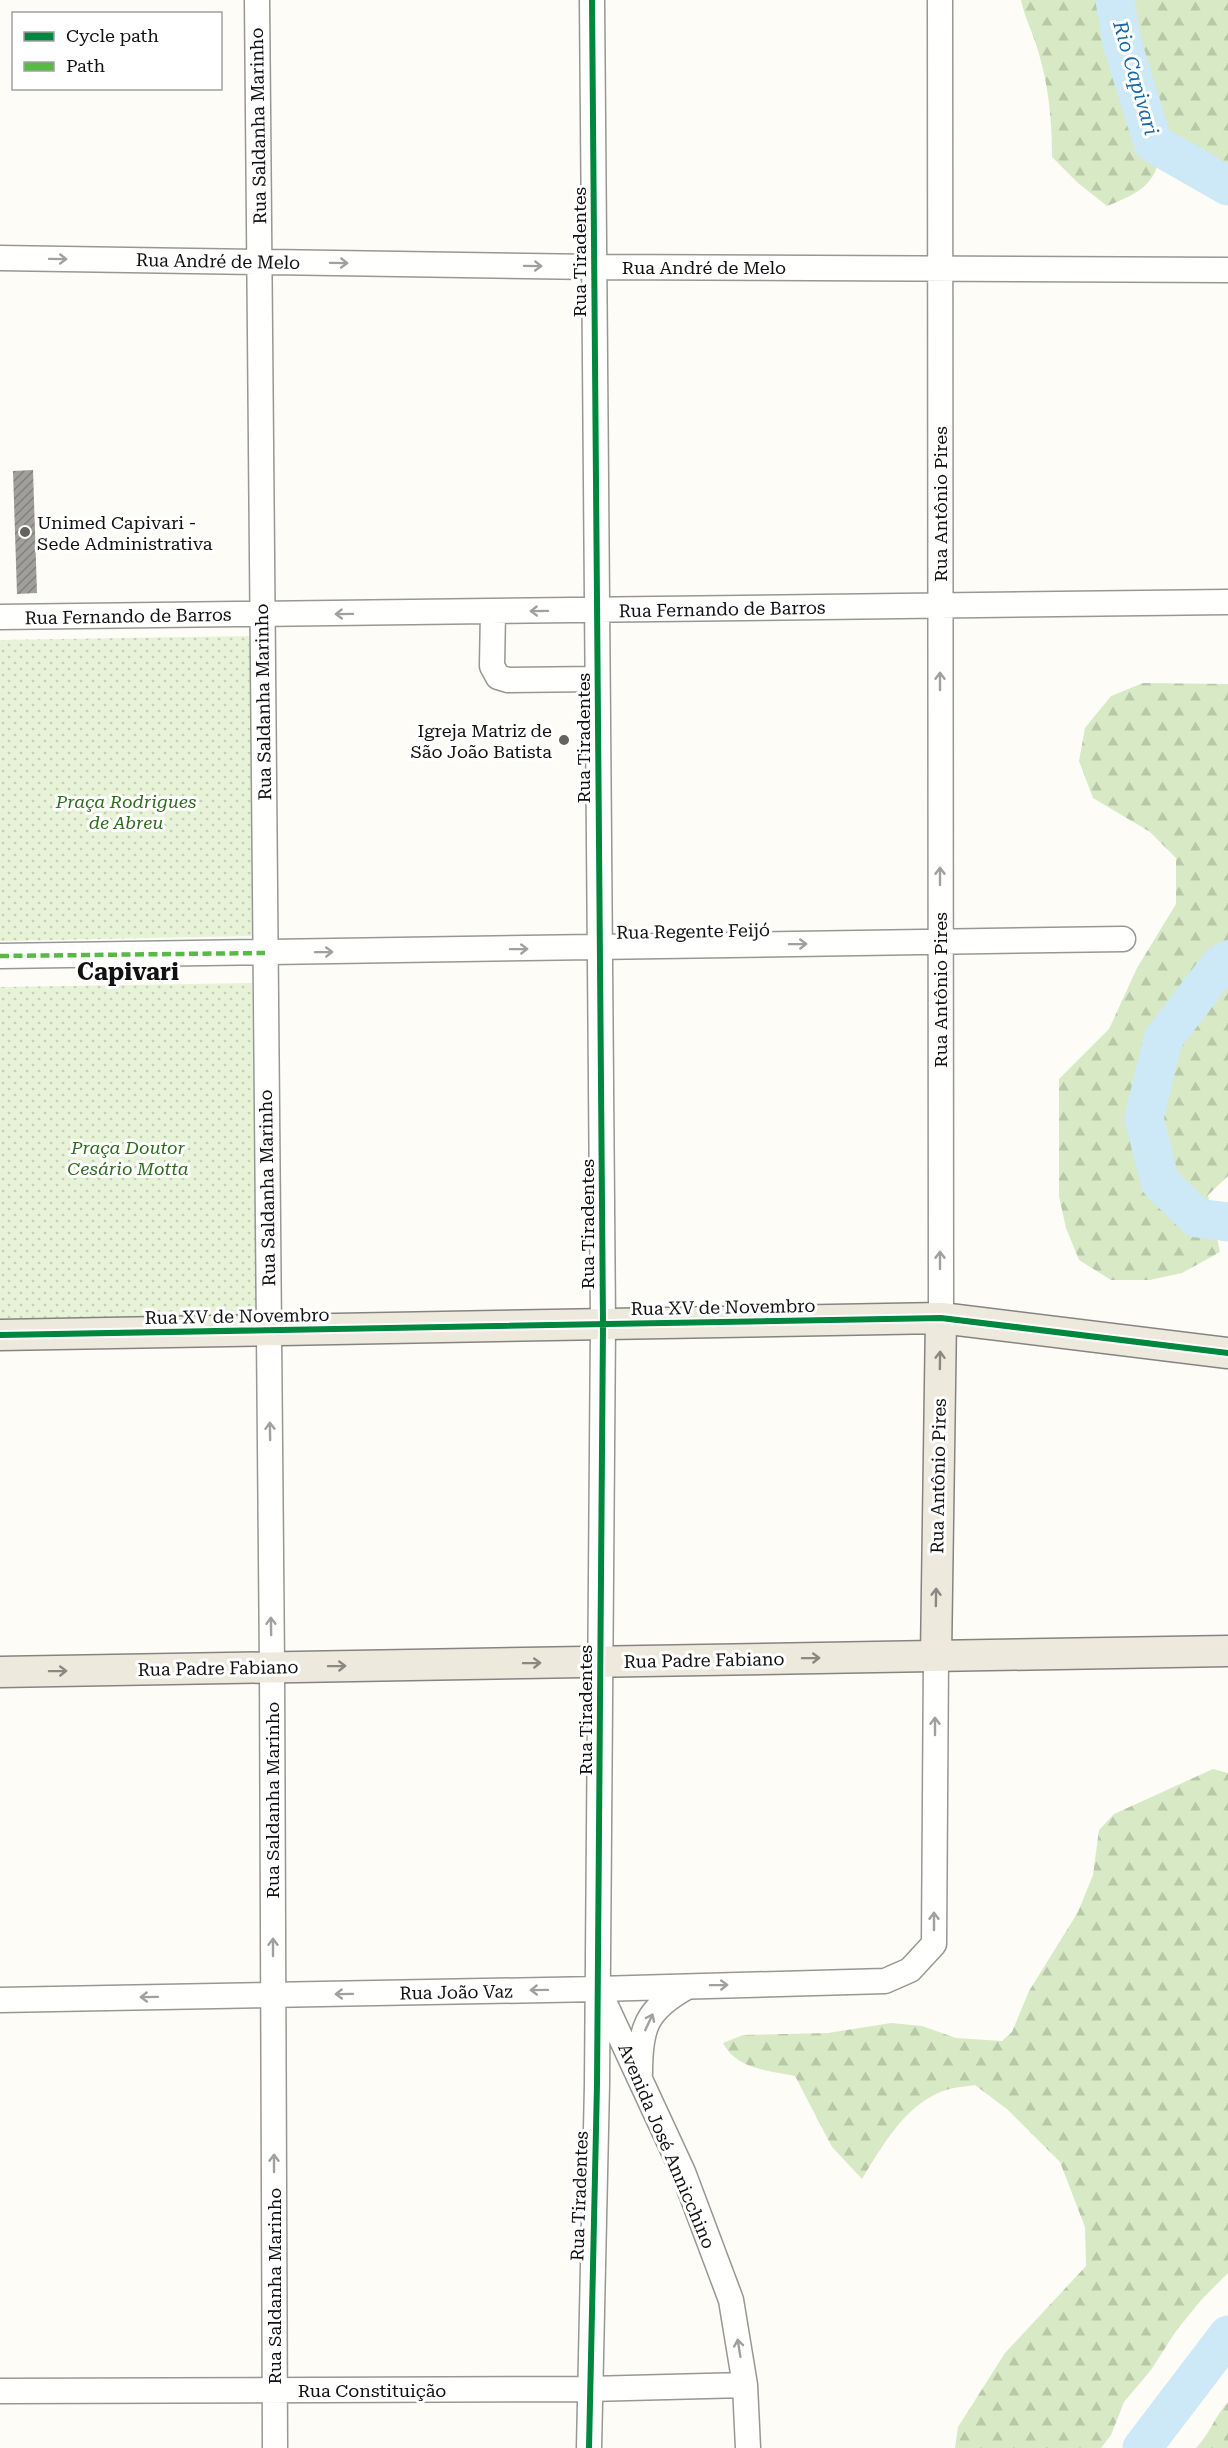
<svg xmlns="http://www.w3.org/2000/svg" width="1228" height="2448" font-family="'Roboto Serif',serif">
  <style>
    .grass { fill: url(#grass-dots) }
    .forest { fill: url(#forest-firs) }
    .lines { fill: none; stroke-linecap: round; stroke-linejoin: round }
    .river { stroke: #cde8f7; stroke-width: 39 }
    .building { fill: url(#building-hatch) }
    .minor-casing { stroke: #979795; stroke-width: 27 }
    .major-casing { stroke: #858482; stroke-width: 33 }
    .minor { stroke: #fffffe; stroke-width: 24 }
    .major { stroke: #ede9dc; stroke-width: 30 }
    .quiet { stroke: #58b947; stroke-width: 4.5; stroke-dasharray: 9 4.5; stroke-linecap: butt }
    .cycleway-casing { stroke: #fff; stroke-width: 10 }
    .cycleway { stroke: #00873e; stroke-width: 6 }
    .oneway { stroke: #a0a09f }
    .oneway2 { stroke: #8a8881 }
    .poi-dot { fill: #646362; stroke: #fff; stroke-width: 2 }
    .labels { text-anchor: middle; dominant-baseline: central; stroke-width: 6; stroke-linejoin: round; paint-order: stroke }
    .street-label { font-size: 18px; fill: #111; stroke: #fff }
    .poi-label { font-size: 18px; fill: #111; stroke: #fff; text-anchor: start }
    .park-label { font-size: 18px; font-style: italic; fill: #2f6b1f; stroke: #fff }
    .water-label { font-size: 20px; font-style: italic; fill: #1768a6; stroke: #fff }
    .district-label { font-size: 24px; font-weight: bold; fill: #111; stroke: #fff }
  </style>
  <defs>
    <pattern id="grass-dots" width="8" height="8" patternUnits="userSpaceOnUse" patternTransform="scale(1.5)"><rect width="8" height="8" fill="#e7f3d7"/><path d="M2 2h.1M6 6h.1" fill="none" stroke="#c5cfb8" stroke-width="1.8" stroke-linecap="round"/></pattern>
    <pattern id="forest-firs" width="22" height="20" patternUnits="userSpaceOnUse" patternTransform="scale(1.5)"><rect width="22" height="20" fill="#d8eac5"/><path d="M5 1l3.5 6h-7zM16 11l3.5 6h-7z" fill="#b8c8a8"/></pattern>
    <pattern id="building-hatch" width="6" height="6" patternUnits="userSpaceOnUse" patternTransform="scale(1.5)"><rect width="6" height="6" fill="#a19f9c"/><path d="M-1 1l2-2M0 6l6-6M5 7l2-2" fill="none" stroke="#82807e"/></pattern>
  </defs>
  <rect width="100%" height="100%" fill="#fdfcf7"/>
  <path class="grass" d="M 250,636 L 255,936 L 0,941 L 0,640 Z
    M 252,983 L 258,1316 L 0,1319 L 0,987 Z"/>
  <path class="forest" d="M 1021,0 L 1228,0 L 1228,169 L 1177,137 L 1165,134 L 1156,142 C 1156,149 1159,159 1157,166 C 1151,189 1127,198 1107,206 L 1078,183 L 1052,157 C 1052,122 1049,88 1039,54 C 1034,35 1025,19 1021,0 Z
    M 1143,683 L 1228,684 L 1228,1176 L 1208,1195 L 1220,1252 L 1182,1273 L 1150,1280 L 1111,1280 L 1079,1260 L 1066,1228 L 1059,1196 L 1059,1079 L 1109,1029 L 1137,968 L 1176,904 L 1176,858 L 1150,832 L 1093,798 L 1079,761 L 1085,728 L 1111,696 Z
    M 1213,1769 L 1228,1773 L 1228,2273 L 1202,2299 L 1176,2331 L 1151,2370 L 1124,2402 L 1111,2435 L 1101,2448 L 955,2448 L 958,2427 L 1005,2353 L 1086,2266 L 1085,2227 L 1060,2162 L 1008,2110 L 975,2085 C 965,2087 953,2087 943,2091 C 904,2106 883,2145 862,2179 L 832,2147 L 795,2076 C 770,2071 736,2069 723,2043 L 743,2035 L 828,2033 L 891,2023 L 922,2026 L 956,2038 L 1002,2041 L 1012,2032 L 1029,1991 L 1078,1912 L 1093,1875 L 1099,1830 L 1114,1814 Z
    M 1228,2402 L 1228,2448 L 1196,2448 C 1209,2435 1215,2416 1228,2402 Z"/>
  <g class="lines">
    <path class="river" d="M 1115,0 L 1122,43 L 1153,143 L 1228,186
      M 1228,960 L 1220,965 L 1163,1039 L 1144,1118 L 1160,1182 L 1197,1218 L 1228,1222
      M 1142,2448 L 1228,2335"/>
  </g>
  <path class="building" d="M 33,470 L 37,593 L 17,594 L 13,471 Z"/>
  <g class="lines">
    <g class="minor-casing">
      <path id="minor" d="M 257,0 L 272,1667 L 275,2448
        M 940,0 L 941,1318
        M 0,258 L 594,267 L 1228,270
        M 493,612 L 492,666 L 498,677 L 508,680 L 597,679
        M 0,617 L 1228,602
        M 0,956 L 1123,939
        M 601,1995 L 683,2172 L 731,2300 L 745,2385 L 748,2448
        M 0,2000 L 598,1989 L 885,1981 L 910,1970 L 934,1944 L 936,1656
        M 640,2073 C 640,2027 646,2010 687,1987
        M 0,2391 L 589,2389 L 745,2385
        M 589,2448 L 597,2084 L 603,1324 L 592,0"/>
    </g>
    <g class="major-casing">
      <path id="major" d="M 0,1335 L 941,1318 L 1228,1353
        M 936,1656 L 941,1318
        M 0,1672 L 1228,1651"/>
    </g>
    <use href="#minor" class="minor"/>
    <use href="#major" class="major"/>
    <path class="quiet" d="M 0,956 L 265,953"/>
    <g class="cycleway-casing">
      <path id="cycleway" d="M 0,1335 L 941,1318 L 1228,1353
        M 589,2448 L 597,2084 L 603,1324 L 592,0"/>
    </g>
    <use href="#cycleway" class="cycleway"/>
  </g>
  <defs><path id="oneway-shaft" d="M-6 0H5M1.5-3L5.5 0L1.5 3" fill="none" stroke-width="1.6" stroke-linecap="round" stroke-linejoin="round" transform="scale(1.5)"/></defs>
  <g class="oneway">
    <use href="#oneway-shaft" transform="translate(58 259) rotate(1)"/>
    <use href="#oneway-shaft" transform="translate(339 263) rotate(1)"/>
    <use href="#oneway-shaft" transform="translate(533 266) rotate(1)"/>
    <use href="#oneway-shaft" transform="translate(539 611) rotate(179)"/>
    <use href="#oneway-shaft" transform="translate(344 614) rotate(179)"/>
    <use href="#oneway-shaft" transform="translate(940 681) rotate(-90)"/>
    <use href="#oneway-shaft" transform="translate(940 876) rotate(-90)"/>
    <use href="#oneway-shaft" transform="translate(798 944) rotate(-1)"/>
    <use href="#oneway-shaft" transform="translate(519 949) rotate(-1)"/>
    <use href="#oneway-shaft" transform="translate(324 952) rotate(-1)"/>
    <use href="#oneway-shaft" transform="translate(940 1260) rotate(-90)"/>
    <use href="#oneway-shaft" transform="translate(270 1431) rotate(-91)"/>
    <use href="#oneway-shaft" transform="translate(271 1626) rotate(-91)"/>
    <use href="#oneway-shaft" transform="translate(935 1726) rotate(-90)"/>
    <use href="#oneway-shaft" transform="translate(934 1921) rotate(-90)"/>
    <use href="#oneway-shaft" transform="translate(273 1947) rotate(-90)"/>
    <use href="#oneway-shaft" transform="translate(719 1985) rotate(-1)"/>
    <use href="#oneway-shaft" transform="translate(539 1990) rotate(179)"/>
    <use href="#oneway-shaft" transform="translate(344 1994) rotate(179)"/>
    <use href="#oneway-shaft" transform="translate(149 1997) rotate(179)"/>
    <use href="#oneway-shaft" transform="translate(649 2022) rotate(-65)"/>
    <use href="#oneway-shaft" transform="translate(274 2163) rotate(-90)"/>
    <use href="#oneway-shaft" transform="translate(739 2348) rotate(-99)"/>
  </g>
  <g class="oneway2">
    <use href="#oneway-shaft" transform="translate(940 1360) rotate(-89)"/>
    <use href="#oneway-shaft" transform="translate(936 1597) rotate(-89)"/>
    <use href="#oneway-shaft" transform="translate(811 1658) rotate(-1)"/>
    <use href="#oneway-shaft" transform="translate(532 1663) rotate(-1)"/>
    <use href="#oneway-shaft" transform="translate(337 1666) rotate(-1)"/>
    <use href="#oneway-shaft" transform="translate(58 1671) rotate(-1)"/>
  </g>
  <g class="poi-dot">
    <circle cx="25" cy="532" r="6"/>
    <circle cx="564" cy="740" r="6"/>
  </g>
  <g class="labels">
    <g class="street-label">
      <text transform="translate(258 126) rotate(-91)">Rua Saldanha Marinho</text>
      <text transform="translate(579 252) rotate(-90)">Rua Tiradentes</text>
      <text transform="translate(218 261) rotate(1)">Rua André de Melo</text>
      <text x="704" y="267">Rua André de Melo</text>
      <text transform="translate(940 504) rotate(-90)">Rua Antônio Pires</text>
      <text transform="translate(722 609) rotate(-1)">Rua Fernando de Barros</text>
      <text transform="translate(128 616) rotate(-1)">Rua Fernando de Barros</text>
      <text transform="translate(263 702) rotate(-91)">Rua Saldanha Marinho</text>
      <text transform="translate(583 738) rotate(-90)">Rua Tiradentes</text>
      <text transform="translate(693 931) rotate(-1)">Rua Regente Feijó</text>
      <text transform="translate(940 990) rotate(-90)">Rua Antônio Pires</text>
      <text transform="translate(267 1188) rotate(-91)">Rua Saldanha Marinho</text>
      <text transform="translate(587 1224) rotate(-90)">Rua Tiradentes</text>
      <text transform="translate(723 1307) rotate(-1)">Rua XV de Novembro</text>
      <text transform="translate(237 1316) rotate(-1)">Rua XV de Novembro</text>
      <text transform="translate(938 1476) rotate(-89)">Rua Antônio Pires</text>
      <text transform="translate(704 1660) rotate(-1)">Rua Padre Fabiano</text>
      <text transform="translate(218 1668) rotate(-1)">Rua Padre Fabiano</text>
      <text transform="translate(585 1710) rotate(-90)">Rua Tiradentes</text>
      <text transform="translate(272 1800) rotate(-90)">Rua Saldanha Marinho</text>
      <text transform="translate(456 1992) rotate(-1)">Rua João Vaz</text>
      <text transform="translate(667 2146) rotate(67)">Avenida José Annicchino</text>
      <text transform="translate(579 2196) rotate(-88)">Rua Tiradentes</text>
      <text transform="translate(274 2286) rotate(-90)">Rua Saldanha Marinho</text>
      <text x="372" y="2390">Rua Constituição</text>
    </g>
    <g class="poi-label">
      <text x="37" y="522">Unimed Capivari -<tspan x="37" dy="21">Sede Administrativa</tspan></text>
      <text x="552" y="730" text-anchor="end">Igreja Matriz de<tspan x="552" dy="21">São João Batista</tspan></text>
    </g>
    <g class="park-label">
      <text x="126" y="801">Praça Rodrigues<tspan x="126" dy="21">de Abreu</tspan></text>
      <text x="128" y="1147">Praça Doutor<tspan x="128" dy="21">Cesário Motta</tspan></text>
    </g>
    <g class="water-label">
      <text transform="translate(1136 78) rotate(74)">Rio Capivari</text>
    </g>
    <g class="district-label">
      <text x="128" y="972">Capivari</text>
    </g>
  </g>
  <rect x="12" y="12" width="210" height="78" fill="#ffffff" stroke="#a0a0a0" stroke-width="1.5"/>
  <rect x="24" y="32" width="30" height="9" fill="#00873e" stroke="#a0a0a0" stroke-width="1.5"/>
  <text x="66" y="42" font-size="18" fill="#111111">Cycle path</text>
  <rect x="24" y="62" width="30" height="9" fill="#58b947" stroke="#a0a0a0" stroke-width="1.5"/>
  <text x="66" y="72" font-size="18" fill="#111111">Path</text>
</svg>
